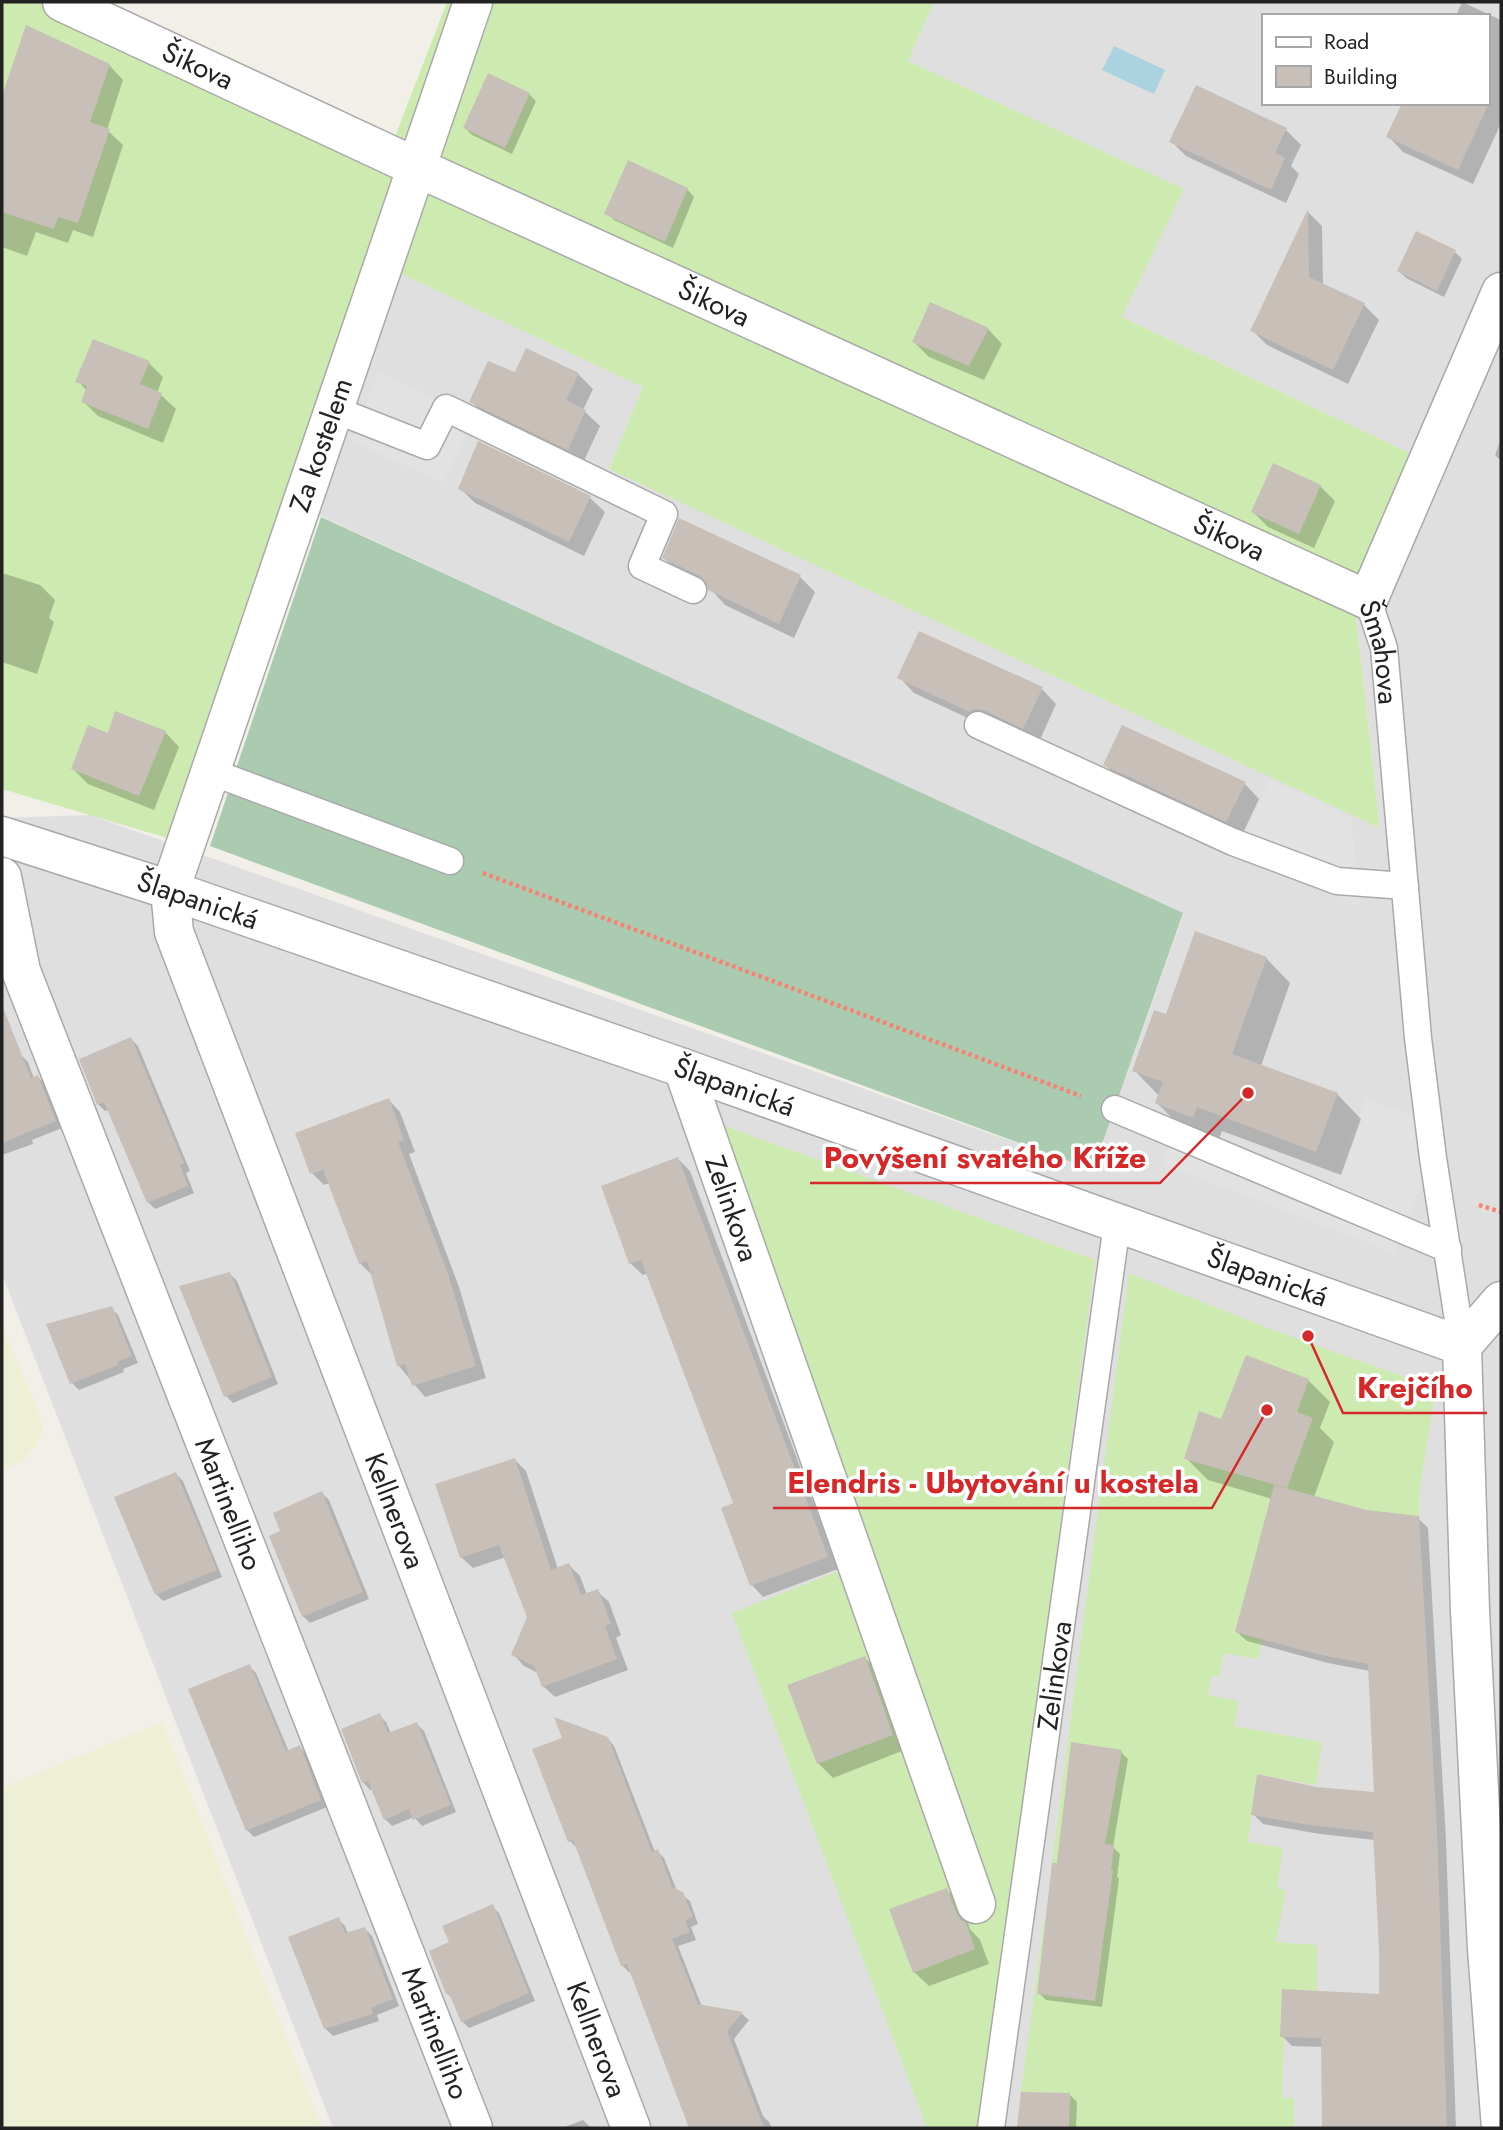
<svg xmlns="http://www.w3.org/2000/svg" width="1503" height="2130" font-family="Jost,sans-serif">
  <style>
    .residential { fill: #e0dfdf; fill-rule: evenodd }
    .farmland { fill: #eef0d5 }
    .grass { fill: #cdebb0 }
    .cemetery { fill: #aacbaf }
    .parking { fill: #e2e2e2 }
    .water { fill: #aad3df }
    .shadow { fill: #0003 }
    .building { fill: #c7bfb8 }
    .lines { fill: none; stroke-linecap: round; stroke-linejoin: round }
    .service-casing { stroke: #a9a9a9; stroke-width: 29 }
    .minor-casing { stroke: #a9a9a9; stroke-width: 41 }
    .tertiary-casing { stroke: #a9a9a9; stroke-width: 41 }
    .path { stroke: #fa8072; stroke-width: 4.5; stroke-dasharray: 3.5 3.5; stroke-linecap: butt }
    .service { stroke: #fff; stroke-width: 26 }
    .minor { stroke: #fff; stroke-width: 38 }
    .tertiary { stroke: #fff; stroke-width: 38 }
    .labels { text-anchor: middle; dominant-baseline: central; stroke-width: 7; stroke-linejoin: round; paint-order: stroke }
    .street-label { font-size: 28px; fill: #222; stroke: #fff }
    .leader { fill: none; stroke: #d62828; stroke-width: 2.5 }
    .callout-dot { fill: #d62828; stroke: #fff; stroke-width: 2.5 }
    .callout-label { font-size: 30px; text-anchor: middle; font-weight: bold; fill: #d62828; stroke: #fff; stroke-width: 7; stroke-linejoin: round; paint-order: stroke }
  </style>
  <rect width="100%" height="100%" fill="#f2efe9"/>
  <path class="residential" d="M 934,2 L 1501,2 L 1501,2128 L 333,2128 L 2,1274 L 2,818 L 90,815 L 1093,1170 L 1183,915 L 310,511 L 393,269 L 644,387 L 609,468 L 1380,828 L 1355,609 L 1414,455 L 1122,317 L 1183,189 L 908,61 ZM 1263,16 L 1487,16 L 1487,103 L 1263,103 Z"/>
  <path class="farmland" d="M 2,1325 L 42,1421 L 42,1434 L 38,1443 L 22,1461 L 2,1471 Z
    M 162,1722 L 322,2128 L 2,2128 L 2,1788 Z"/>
  <path class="grass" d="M 2,2 L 44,2 L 386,160 L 447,2 L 934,2 L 908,61 L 1184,189 L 1122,317 L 1414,455 L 1355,609 L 1380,828 L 609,469 L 643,387 L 393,270 L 184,843 L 2,789 Z
    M 689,1113 L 1095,1260 L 981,2128 L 927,2128 L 732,1613 L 847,1568 Z
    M 1129,1273 L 1268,1328 L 1436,1388 L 1419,1494 L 1419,1516 L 1262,1639 L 1258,1659 L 1224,1653 L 1219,1677 L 1212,1676 L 1208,1695 L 1239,1701 L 1234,1726 L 1322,1742 L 1316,1785 L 1257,1774 L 1248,1842 L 1283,1848 L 1277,1889 L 1286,1890 L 1276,1942 L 1317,1945 L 1317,1991 L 1282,1989 L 1280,2037 L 1284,2037 L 1282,2098 L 1294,2098 L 1294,2128 L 1069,2128 L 1070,2093 L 1021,2092 L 1044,1921 L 1106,1926 L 1113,1871 L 1111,1870 L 1114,1845 L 1060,1838 L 1057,1863 L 1052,1863 Z"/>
  <path class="cemetery" d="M 321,517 L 1183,913 L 1093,1170 L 210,846 Z"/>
  <path class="parking" d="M 378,372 L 475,417 L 443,483 L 352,441 Z
    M 1270,779 L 1351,817 L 1360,906 L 1237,850 Z
    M 1366,1099 L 1443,1128 L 1433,1158 L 1394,1253 L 1163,1164 L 1176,1131 L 1329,1190 Z"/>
  <path class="water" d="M 1114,46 L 1165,70 L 1154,94 L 1102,70 Z"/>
  <path class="shadow" d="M 1462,2 L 1501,20 L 1501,123 L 1473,184 L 1403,152 L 1389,137 L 1487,103 L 1487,16 L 1456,16 Z
    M 109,65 L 123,80 L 107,130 L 123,145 L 93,237 L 73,230 L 68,243 L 36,232 L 27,256 L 2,247 L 2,94 Z
    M 529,94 L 536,101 L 512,154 L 472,135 L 465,128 Z
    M 1286,130 L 1301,145 L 1291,166 L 1299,174 L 1286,203 L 1186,156 L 1171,141 Z
    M 687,189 L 694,197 L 673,248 L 614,220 L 607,213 Z
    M 1308,212 L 1322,226 L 1323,286 L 1364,305 L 1379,320 L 1348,384 L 1267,345 L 1252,330 Z
    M 1455,252 L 1462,259 L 1444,297 L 1406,278 L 1399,271 Z
    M 988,329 L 1002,344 L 984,380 L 929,357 L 914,342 Z
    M 149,363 L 163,377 L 157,393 L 161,395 L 176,409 L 163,443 L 98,416 L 83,401 L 87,391 L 78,381 Z
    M 578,374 L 593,389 L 583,410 L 600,426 L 583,463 L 486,416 L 471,401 L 516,375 Z
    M 1501,439 L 1501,461 L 1495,455 Z
    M 479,444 L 590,498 L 605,512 L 584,556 L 475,503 L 460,488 Z
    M 1320,486 L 1335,501 L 1314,548 L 1268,527 L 1253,512 Z
    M 680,520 L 800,577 L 815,592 L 794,638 L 725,605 L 708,586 L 679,573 L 664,558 Z
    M 2,573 L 40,585 L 55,600 L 49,618 L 54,622 L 37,674 L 2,662 Z
    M 900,678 L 1042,689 L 1056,704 L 1039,742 L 985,726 L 914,693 Z
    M 165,732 L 179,747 L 154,810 L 88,784 L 73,769 Z
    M 1105,765 L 1245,784 L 1259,799 L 1242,835 L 1120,779 Z
    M 1266,958 L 1290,983 L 1261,1066 L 1337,1094 L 1361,1119 L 1341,1175 L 1222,1131 L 1218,1142 L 1181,1127 L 1157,1103 L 1159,1096 L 1134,1070 L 1167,1016 Z
    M 131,1039 L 138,1046 L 190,1171 L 186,1173 L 194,1193 L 155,1209 L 148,1202 L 109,1110 L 105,1111 L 98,1104 Z
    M 2,1054 L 4,1059 L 20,1054 L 28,1062 L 34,1079 L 38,1077 L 45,1084 L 62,1128 L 32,1140 L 33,1144 L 2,1155 Z
    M 389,1100 L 400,1112 L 415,1152 L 409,1154 L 459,1287 L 486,1378 L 425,1397 L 398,1365 L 373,1276 L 360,1263 L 330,1183 L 324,1185 L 312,1173 Z
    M 678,1159 L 690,1171 L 838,1569 L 763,1597 L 752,1585 L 723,1509 L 735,1504 L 648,1273 L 643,1275 L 631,1264 L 603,1187 Z
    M 230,1274 L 237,1281 L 278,1384 L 233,1403 L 226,1396 Z
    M 111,1308 L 118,1315 L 138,1363 L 123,1369 L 124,1372 L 79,1390 L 72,1383 Z
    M 1308,1380 L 1330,1402 L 1320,1428 L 1334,1442 L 1314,1497 L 1367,1512 L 1418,1518 L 1428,1528 L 1446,1840 L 1456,2128 L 1323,2128 L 1323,2047 L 1292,2046 L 1282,2036 L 1381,1996 L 1375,1840 L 1320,1834 L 1263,1824 L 1253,1814 L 1316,1788 L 1376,1794 L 1370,1671 L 1328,1663 L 1247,1641 L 1237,1632 L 1272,1499 L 1208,1480 L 1186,1458 L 1222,1421 Z
    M 515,1460 L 526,1471 L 558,1569 L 569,1565 L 580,1576 L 587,1595 L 597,1591 L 609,1602 L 621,1635 L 616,1638 L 628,1670 L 555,1697 L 543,1686 L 538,1673 L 524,1666 L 513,1654 L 529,1617 L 506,1557 L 473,1568 L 461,1557 Z
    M 176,1474 L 183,1481 L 222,1577 L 163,1601 L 156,1594 Z
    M 322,1493 L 329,1500 L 369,1599 L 310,1623 L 303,1616 L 282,1532 Z
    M 865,1658 L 880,1673 L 907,1749 L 833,1778 L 818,1763 Z
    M 249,1666 L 256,1673 L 289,1752 L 300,1747 L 307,1755 L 327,1807 L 254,1837 L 247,1830 Z
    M 379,1715 L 386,1722 L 391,1734 L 417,1724 L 424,1731 L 456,1812 L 422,1826 L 414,1817 L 392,1826 L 385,1819 L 373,1789 L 370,1790 L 363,1782 Z
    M 607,1738 L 614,1746 L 655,1852 L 657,1851 L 664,1858 L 677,1891 L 690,1901 L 698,1924 L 691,1927 L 696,1940 L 678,1946 L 702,2007 L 742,2014 L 749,2020 L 734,2039 L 763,2116 L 769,2122 L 772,2128 L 700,2128 L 631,1972 L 629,1972 L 622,1965 L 577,1848 L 570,1841 Z
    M 1121,1752 L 1128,1759 L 1113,1847 L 1120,1854 L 1117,1877 L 1119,1879 L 1102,2007 L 1046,2000 L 1039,1993 L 1058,1865 Z
    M 947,1890 L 962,1905 L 970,1929 L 980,1940 L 989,1964 L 929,1986 L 914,1972 Z
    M 492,1906 L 499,1913 L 535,2001 L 469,2028 L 462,2021 L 454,2000 L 447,1993 L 451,1943 Z
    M 338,1919 L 345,1926 L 348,1934 L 365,1929 L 372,1936 L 399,2006 L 377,2015 L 379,2021 L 333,2036 L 325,2028 Z
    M 1023,2094 L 1070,2095 L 1077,2102 L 1076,2128 L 1018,2128 Z
    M 583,2120 L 591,2128 L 562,2128 Z"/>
  <path class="building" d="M 26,25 L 110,64 L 90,122 L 110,129 L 78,223 L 58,217 L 54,229 L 2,212 L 2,96 Z
    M 488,73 L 530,93 L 505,148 L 463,128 Z
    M 1196,85 L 1287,128 L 1275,153 L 1285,158 L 1271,190 L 1169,142 Z
    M 1402,103 L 1489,103 L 1458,170 L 1386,137 Z
    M 628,160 L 688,188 L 665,242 L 604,214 Z
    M 1308,209 L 1309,277 L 1365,303 L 1333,370 L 1250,331 Z
    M 1416,231 L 1456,250 L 1437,291 L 1397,271 Z
    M 930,302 L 989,328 L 969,366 L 912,342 Z
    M 93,339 L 150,361 L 140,384 L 162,393 L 148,429 L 81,402 L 87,386 L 75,382 Z
    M 526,348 L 579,373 L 566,400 L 586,410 L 568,450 L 469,402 L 488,361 L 515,372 Z
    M 478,441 L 591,496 L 569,542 L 458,489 Z
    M 1273,463 L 1321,485 L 1299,534 L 1251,512 Z
    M 679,518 L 801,575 L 779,624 L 708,590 L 706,582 L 700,576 L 662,558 Z
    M 919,631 L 1043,687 L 1023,729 L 984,710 L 976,709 L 969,712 L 897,678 Z
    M 115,711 L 166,731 L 139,796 L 71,769 L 88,725 L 108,733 Z
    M 1122,725 L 1246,782 L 1226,822 L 1103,765 Z
    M 1195,931 L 1267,957 L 1232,1054 L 1338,1093 L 1316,1152 L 1197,1107 L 1193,1118 L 1155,1103 L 1163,1082 L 1132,1071 L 1154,1010 L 1166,1014 Z
    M 4,1010 L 31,1078 L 38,1075 L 56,1121 L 2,1143 L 2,1011 Z
    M 131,1037 L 184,1163 L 180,1165 L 188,1186 L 147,1203 L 104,1102 L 97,1105 L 79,1059 Z
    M 389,1098 L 404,1140 L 398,1142 L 448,1274 L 476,1366 L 412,1386 L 405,1364 L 397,1366 L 367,1261 L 359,1264 L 323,1170 L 310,1174 L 295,1133 Z
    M 678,1157 L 828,1557 L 750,1586 L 721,1508 L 733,1503 L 641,1260 L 629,1264 L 601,1186 Z
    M 230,1272 L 272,1377 L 224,1397 L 179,1286 Z
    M 112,1306 L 132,1356 L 117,1362 L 118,1365 L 70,1384 L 46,1324 Z
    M 1246,1355 L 1309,1379 L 1297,1412 L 1313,1418 L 1287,1488 L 1184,1459 L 1199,1411 L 1221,1419 Z
    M 515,1458 L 551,1570 L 569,1563 L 581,1595 L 598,1589 L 611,1624 L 605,1626 L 617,1659 L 542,1687 L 534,1666 L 511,1655 L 527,1617 L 499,1545 L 460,1558 L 435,1484 Z
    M 176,1472 L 217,1570 L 155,1595 L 114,1497 Z
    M 1274,1485 L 1367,1510 L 1419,1516 L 1437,1829 L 1447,2128 L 1322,2128 L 1321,2038 L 1280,2037 L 1282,1989 L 1379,1994 L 1379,1949 L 1373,1832 L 1309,1825 L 1251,1815 L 1257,1774 L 1316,1787 L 1374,1792 L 1368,1664 L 1317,1654 L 1235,1632 Z
    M 322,1491 L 363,1592 L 302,1617 L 269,1536 L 280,1531 L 273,1513 Z
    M 865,1656 L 893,1735 L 817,1764 L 787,1685 Z
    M 250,1664 L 286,1751 L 300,1745 L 321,1800 L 246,1831 L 188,1689 Z
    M 380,1713 L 388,1733 L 417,1722 L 451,1805 L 413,1820 L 409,1809 L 384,1820 L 368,1781 L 362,1783 L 341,1729 Z
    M 554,1717 L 608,1737 L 652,1852 L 658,1849 L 672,1887 L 683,1892 L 693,1917 L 685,1920 L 690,1932 L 672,1939 L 698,2004 L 743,2012 L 727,2031 L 764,2128 L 689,2128 L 627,1964 L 621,1966 L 573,1840 L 568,1842 L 532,1749 L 562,1738 Z
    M 1071,1742 L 1122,1750 L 1105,1844 L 1114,1845 L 1111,1870 L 1113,1870 L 1095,2001 L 1037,1994 L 1052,1863 L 1057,1863 Z
    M 947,1888 L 956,1912 L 961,1920 L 966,1923 L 975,1949 L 913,1973 L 889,1909 Z
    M 493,1904 L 529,1993 L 461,2022 L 449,1993 L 446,1994 L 429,1951 L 449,1942 L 442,1926 Z
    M 339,1917 L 345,1933 L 365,1927 L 393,1999 L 371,2008 L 373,2014 L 324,2029 L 288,1937 Z
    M 1021,2092 L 1070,2093 L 1069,2128 L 1017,2128 Z"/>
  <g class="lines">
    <g class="service-casing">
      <g id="service">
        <path d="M 333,409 L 427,446 L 446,408 L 664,514 L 642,566 L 693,590"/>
        <path id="s1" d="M 1368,600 L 1384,648 L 1418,1038 L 1433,1158 L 1462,1346"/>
        <path d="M 978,725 L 1233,842 L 1337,881 L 1405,886"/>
        <path d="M 209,771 L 450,861"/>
        <path d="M 1115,1109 L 1448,1249"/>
        <path id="s2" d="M 991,2128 L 1117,1224"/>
      </g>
    </g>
    <g class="minor-casing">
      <g id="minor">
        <path id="s3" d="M 62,2 L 416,167 L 1368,600 L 1501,292"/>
        <path id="s4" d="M 473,2 L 170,890 L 174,932 L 631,2128"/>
        <path id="s5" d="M 2,877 L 21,971 L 473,2128"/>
        <path id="s6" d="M 683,1068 L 976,1904"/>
      </g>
    </g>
    <g class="tertiary-casing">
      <g id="tertiary">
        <path id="s7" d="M 2,836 L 170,890 L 683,1068 L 1462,1346"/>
        <path d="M 1462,1346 L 1470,1611 L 1487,1949 L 1501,2128"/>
        <path d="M 1462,1346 L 1501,1301"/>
      </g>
    </g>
    <path class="path" d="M 483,873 L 1081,1096
      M 1479,1205 L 1501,1212"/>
    <use href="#service" class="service"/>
    <use href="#minor" class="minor"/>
    <use href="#tertiary" class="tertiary"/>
  </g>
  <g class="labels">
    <g class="street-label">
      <text stroke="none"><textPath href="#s3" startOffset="150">Šikova</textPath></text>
      <text stroke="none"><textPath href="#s3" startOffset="718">Šikova</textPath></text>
      <text transform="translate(321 445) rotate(-71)">Za kostelem</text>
      <text stroke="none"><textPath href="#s3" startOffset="1284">Šikova</textPath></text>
      <text stroke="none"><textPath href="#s1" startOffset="54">Šmahova</textPath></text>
      <text stroke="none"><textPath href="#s7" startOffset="206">Šlapanická</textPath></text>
      <text stroke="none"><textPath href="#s7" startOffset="774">Šlapanická</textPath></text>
      <text stroke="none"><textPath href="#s6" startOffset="149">Zelinkova</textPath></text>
      <text stroke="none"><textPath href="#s7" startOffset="1340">Šlapanická</textPath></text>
      <text stroke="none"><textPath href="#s5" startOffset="668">Martinelliho</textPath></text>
      <text stroke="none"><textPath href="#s4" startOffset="1600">Kellnerova</textPath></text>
      <text stroke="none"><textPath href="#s2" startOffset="457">Zelinkova</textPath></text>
      <text stroke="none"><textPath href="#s5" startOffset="1236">Martinelliho</textPath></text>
      <text stroke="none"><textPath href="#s4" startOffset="2166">Kellnerova</textPath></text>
    </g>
  </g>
  <path class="leader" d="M1248 1093L1160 1183H810M1308 1336L1343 1413H1487M1267 1410L1212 1508H773"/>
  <g class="callout-dot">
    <circle cx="1248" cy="1093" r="7"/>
    <circle cx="1308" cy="1336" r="7"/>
    <circle cx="1267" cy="1410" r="7"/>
  </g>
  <g class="callout-label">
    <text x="985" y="1168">Povýšení svatého Kříže</text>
    <text x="1415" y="1398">Krejčího</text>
    <text x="993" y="1493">Elendris - Ubytování u kostela</text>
  </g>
  <rect width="1503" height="2130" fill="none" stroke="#222222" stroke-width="7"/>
  <rect x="1262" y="14" width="228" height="91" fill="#ffffff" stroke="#a7a7a7" stroke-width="2"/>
  <rect x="1276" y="37" width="35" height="10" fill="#ffffff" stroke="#a7a7a7" stroke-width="2"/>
  <text x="1324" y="49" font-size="21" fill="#222222">Road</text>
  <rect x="1276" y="66" width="35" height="21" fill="#c7bfb8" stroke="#a7a7a7" stroke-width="2"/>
  <text x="1324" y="84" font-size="21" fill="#222222">Building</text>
</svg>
